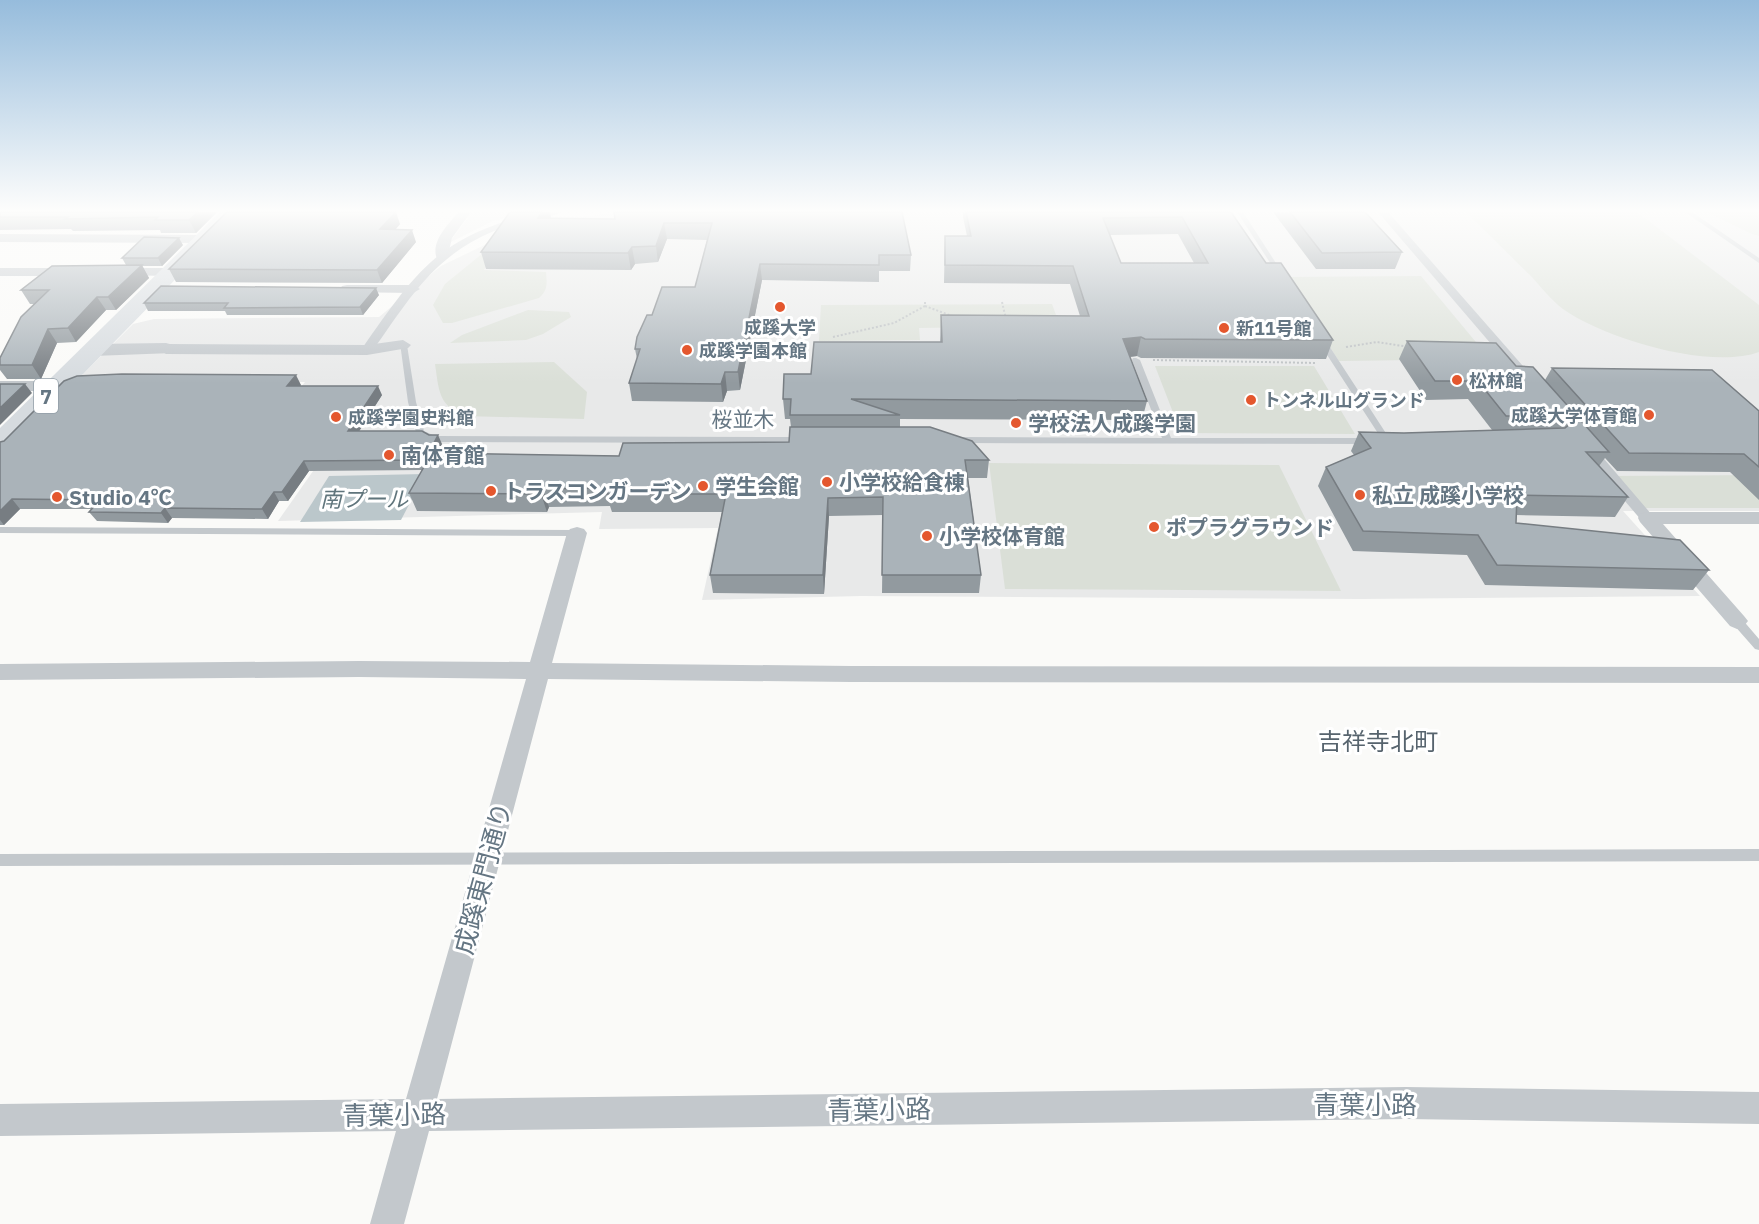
<svg xmlns="http://www.w3.org/2000/svg" width="1759" height="1224" font-family="'IBM Plex Sans','Noto Sans JP',sans-serif">
  <style>
    .built { fill: #e8e9e9 }
    .green { fill: #dadfd7 }
    .water { fill: #bbc7cb }
    .lines { fill: none; stroke-linecap: round; stroke-linejoin: round }
    .path { stroke: #bbbfc2; stroke-width: 2; stroke-dasharray: 2 2; stroke-linecap: butt }
    .service { fill: #c3c8cc; fill-rule: evenodd }
    .pedestrian { fill: #c3c8cc; fill-rule: evenodd }
    .minor { fill: #c3c8cc; fill-rule: evenodd }
    .tertiary { fill: #c3c8cc; fill-rule: evenodd }
    .primary { fill: #d6dbdf; fill-rule: evenodd }
    .wall { fill: #929a9f; fill-rule: evenodd }
    .shaded-wall { fill: #777d82 }
    .building { fill: #aab3b9; stroke: #777d82; stroke-width: 1.5; fill-rule: evenodd }
    .poi-dot { fill: #e4572e; stroke: #fff; stroke-width: 2 }
    .labels { text-anchor: middle; dominant-baseline: central; stroke-width: 6; stroke-linejoin: round; paint-order: stroke }
    .far-poi-label { font-size: 18px; font-weight: bold; fill: #657683; stroke: #fff; text-anchor: start }
    .shield { fill: #fff; stroke: #939fa8; stroke-width: 1.5 }
    .shield-label { font-size: 20px; font-weight: bold; fill: #657683 }
    .street-label { font-size: 21px; fill: #657683; stroke: #fff }
    .poi-label { font-size: 21px; font-weight: bold; fill: #657683; stroke: #fff; text-anchor: start }
    .water-label { font-size: 22px; font-style: italic; fill: #60757c; stroke: #fff }
    .quarter-label { font-size: 24px; fill: #57646e; stroke: #fff }
    .near-street-label { font-size: 26px; fill: #657683; stroke: #fff }
  </style>
  <rect width="100%" height="100%" fill="#fafaf8"/>
  <path class="built" d="M 472,212 L 537,212 L 493,221 L 449,243 Z
    M 621,212 L 1759,212 L 1759,511 L 1623,511 L 1700,596 L 1361,599 L 861,596 L 702,600 L 718,528 L 599,529 L 602,512 L 278,521 L 318,464 L 237,466 L 305,382 L 76,381 L 133,324 L 154,319 L 379,317 L 441,266 L 501,237 L 569,219 Z"/>
  <path class="green" d="M 1466,212 L 1637,212 L 1759,305 L 1759,352 C 1710,370 1605,339 1563,309 C 1551,300 1541,287 1531,276 C 1509,255 1488,233 1466,212 Z
    M 1706,212 L 1759,212 L 1759,236 L 1752,234 Z
    M 497,248 L 484,270 L 546,272 C 547,283 548,290 539,298 L 452,323 L 443,323 L 433,305 L 445,284 L 488,249 Z
    M 1421,276 L 1490,359 L 1339,361 L 1284,277 Z
    M 1052,304 L 1060,326 L 919,328 L 920,340 L 819,341 L 821,305 Z
    M 528,310 L 569,312 L 571,317 L 543,334 L 526,340 L 450,343 L 462,335 Z
    M 554,362 L 587,392 L 584,419 L 463,416 C 438,404 439,390 435,364 Z
    M 1155,366 L 1314,366 L 1355,434 L 1181,433 Z
    M 989,463 L 1279,465 L 1341,591 L 1005,589 Z
    M 1759,475 L 1759,508 L 1642,508 L 1613,476 Z"/>
  <path class="water" d="M 425,474 L 401,520 L 300,522 L 329,476 Z"/>
  <g class="lines">
    <path class="path" d="M 1002,302 L 1006,319
      M 925,306 L 952,316
      M 833,337 L 894,323 L 925,306 L 925,302
      M 1346,347 L 1377,342 L 1409,347
      M 1153,360 L 1317,363"/>
    <path class="service" d="M 1237,212 L 1243,212 L 1283,274 L 1282,275 L 1278,275 Z
      M 1685,212 L 1692,212 L 1759,258 L 1759,263 Z
      M 1319,339 L 1326,341 L 1391,441 L 1390,443 L 1384,443 L 1383,441 L 1318,341 Z
      M 400,343 L 407,345 L 416,402 L 424,431 L 435,436 L 802,437 L 806,440 L 802,443 L 433,442 L 416,432 L 408,402 Z
      M 1133,358 L 1136,358 L 1140,360 L 1171,438 L 1369,438 L 1373,441 L 1369,444 L 958,443 L 954,440 L 958,437 L 1162,438 L 1132,360 Z
      M 0,527 L 577,530 L 582,533 L 577,536 L 0,533 Z
      M 1737,617 L 1741,618 L 1759,639 L 1759,650 L 1755,649 L 1733,624 L 1732,621 Z
      M 1759,849 L 1759,861 L 0,866 L 0,854 Z"/>
    <path class="pedestrian" d="M 541,212 L 561,212 C 552,218 510,225 494,231 C 433,256 408,301 371,353 L 363,353 L 361,350 C 417,270 440,234 541,212 Z
      M 1378,212 L 1388,212 L 1536,381 L 1538,384 L 1536,387 L 1528,387 Z
      M 1588,445 L 1593,446 L 1652,515 L 1654,518 L 1652,521 L 1642,521 L 1583,452 L 1581,449 Z"/>
    <path class="minor" d="M 459,212 L 471,212 L 452,238 L 447,259 L 437,259 C 430,242 448,224 459,212 Z
      M 0,234 L 203,235 L 209,239 L 203,243 L 0,242 Z
      M 0,268 L 72,268 L 79,272 L 72,276 L 0,276 Z
      M 118,268 L 171,268 L 178,272 L 171,276 L 113,275 L 111,272 L 113,269 Z
      M 347,285 L 413,285 L 420,289 L 413,293 L 342,292 L 340,289 L 342,286 Z
      M 403,340 L 411,345 L 408,348 L 367,355 L 166,354 L 158,349 L 166,344 L 367,345 Z
      M 0,381 L 56,381 L 64,386 L 56,391 L 0,391 Z
      M 1647,512 L 1759,512 L 1759,524 L 1663,524 L 1744,616 L 1748,621 L 1744,626 L 1737,629 L 1730,626 L 1640,522 L 1638,518 L 1640,514 Z
      M 577,527 L 584,529 L 587,533 L 552,663 L 851,666 L 1759,667 L 1759,683 L 851,682 L 548,679 L 437,1099 L 1406,1087 L 1759,1092 L 1759,1124 L 1406,1119 L 429,1131 L 404,1224 L 370,1224 L 396,1131 L 0,1136 L 0,1104 L 406,1099 L 526,679 L 359,677 L 0,680 L 0,664 L 359,661 L 530,662 L 567,533 L 570,529 Z"/>
    <path class="tertiary" d="M 166,343 L 173,345 L 176,349 L 173,353 L 93,356 L 86,354 L 83,350 L 86,346 L 93,344 Z"/>
    <path class="primary" d="M 220,212 L 241,212 L 10,449 L 0,451 L 0,428 Z"/>
  </g>
  <path class="wall" d="M 0,212 L 217,212 L 196,233 L 161,233 L 160,230 L 73,231 L 71,229 L 0,230 Z
    M 902,212 L 911,255 L 910,271 L 879,271 L 879,282 L 762,280 L 740,390 L 727,391 L 723,402 L 632,401 L 629,383 L 637,359 L 635,349 L 652,315 L 695,287 L 707,240 L 667,239 L 658,262 L 635,264 L 631,270 L 486,269 L 481,252 L 615,219 Z
    M 963,212 L 1231,212 L 1266,263 L 1333,340 L 1326,359 L 1141,358 L 1137,356 L 1130,357 L 1147,401 L 1142,420 L 900,419 L 900,427 L 989,460 L 987,478 L 968,478 L 981,575 L 979,593 L 882,593 L 883,515 L 829,516 L 824,594 L 713,593 L 710,575 L 722,512 L 612,512 L 610,506 L 549,507 L 547,512 L 417,511 L 409,493 L 422,470 L 309,471 L 288,501 L 279,501 L 268,519 L 172,518 L 168,523 L 97,521 L 89,512 L 91,509 L 20,509 L 4,525 L 0,525 L 0,442 L 301,385 L 300,386 L 382,395 L 359,431 L 442,444 L 437,453 L 619,456 L 789,442 L 791,427 L 790,419 L 785,419 L 783,399 L 811,374 L 940,342 L 941,315 L 1080,316 L 1070,284 L 944,283 L 945,236 L 967,236 L 963,217 ZM 1178,234 L 1194,263 L 1121,263 L 1110,235 Z
    M 1273,212 L 1365,212 L 1402,252 L 1395,269 L 1316,269 Z
    M 400,224 L 396,229 L 416,242 L 382,283 L 176,282 L 169,269 Z
    M 183,245 L 162,266 L 142,266 L 149,278 L 116,310 L 106,310 L 76,342 L 57,343 L 41,379 L 7,379 L 0,370 L 0,358 L 35,304 L 30,304 L 21,290 L 126,265 L 122,258 Z
    M 379,295 L 363,315 L 227,315 L 225,311 L 148,311 L 144,303 Z
    M 1407,341 L 1516,366 L 1545,380 L 1552,368 L 1759,411 L 1759,500 L 1730,472 L 1617,471 L 1605,458 L 1599,466 L 1628,497 L 1615,517 L 1516,515 L 1516,523 L 1709,570 L 1693,590 L 1485,585 L 1467,555 L 1353,551 L 1318,486 L 1326,467 L 1354,455 L 1351,451 L 1359,432 L 1404,433 L 1492,430 L 1468,399 L 1426,400 L 1399,359 Z"/>
  <path class="shaded-wall" d="M 198,212 L 217,212 L 196,233 L 189,220 Z
    M 396,212 L 400,224 L 384,242 L 380,229 Z
    M 542,212 L 550,212 L 551,218 L 538,218 Z
    M 664,223 L 667,239 L 658,262 L 656,246 Z
    M 412,230 L 416,242 L 382,283 L 377,270 Z
    M 179,238 L 183,245 L 162,266 L 158,258 Z
    M 632,247 L 635,264 L 631,270 L 628,253 Z
    M 760,264 L 762,280 L 740,390 L 738,372 Z
    M 142,265 L 149,278 L 116,310 L 108,297 Z
    M 376,288 L 379,295 L 363,315 L 360,307 Z
    M 97,297 L 106,310 L 76,342 L 68,328 Z
    M 48,329 L 57,343 L 41,379 L 32,365 Z
    M 1141,337 L 1137,356 L 1119,358 L 1123,339 Z
    M 725,372 L 727,391 L 723,402 L 721,384 Z
    M 296,375 L 301,385 L 292,396 L 287,386 Z
    M 25,384 L 32,393 L 0,425 L 0,408 Z
    M 378,386 L 382,395 L 353,441 L 348,431 Z
    M 438,435 L 442,444 L 429,470 L 425,460 Z
    M 304,461 L 309,471 L 288,501 L 282,492 Z
    M 543,489 L 549,507 L 547,512 L 541,494 Z
    M 274,492 L 279,501 L 268,519 L 262,509 Z
    M 828,498 L 829,516 L 824,594 L 823,575 Z
    M 12,499 L 20,509 L 4,525 L 0,520 L 0,511 Z
    M 165,508 L 172,518 L 168,523 L 161,513 Z"/>
  <path class="building" d="M 0,212 L 198,212 L 189,220 L 155,220 L 158,217 L 65,219 L 68,217 L 0,217 Z
    M 227,212 L 396,212 L 380,229 L 412,230 L 377,270 L 169,269 Z
    M 510,212 L 542,212 L 538,218 L 615,219 L 614,212 L 902,212 L 911,255 L 879,255 L 879,265 L 760,264 L 738,372 L 725,372 L 721,384 L 629,383 L 640,349 L 635,349 L 637,337 L 647,315 L 652,315 L 662,287 L 695,287 L 712,223 L 664,223 L 656,246 L 632,247 L 628,253 L 481,252 Z
    M 966,212 L 1231,212 L 1266,263 L 1281,263 L 1333,340 L 1145,339 L 1141,337 L 1123,339 L 1147,401 L 851,399 L 900,415 L 790,415 L 791,399 L 783,399 L 784,374 L 811,374 L 814,342 L 942,342 L 941,315 L 1089,316 L 1073,266 L 945,265 L 945,236 L 971,236 ZM 1182,217 L 1208,263 L 1121,263 L 1103,218 Z
    M 1290,212 L 1365,212 L 1402,252 L 1322,253 Z
    M 144,237 L 179,238 L 158,258 L 122,258 Z
    M 142,265 L 108,297 L 97,297 L 68,328 L 48,329 L 32,365 L 0,365 L 0,358 L 21,317 L 49,290 L 21,290 L 52,266 Z
    M 161,286 L 376,288 L 360,307 L 224,308 L 228,303 L 144,303 Z
    M 1407,341 L 1496,343 L 1516,366 L 1533,367 L 1609,452 L 1586,452 L 1628,497 L 1517,495 L 1516,523 L 1680,540 L 1709,570 L 1497,565 L 1478,535 L 1363,531 L 1326,467 L 1371,448 L 1359,432 L 1404,433 L 1565,428 L 1574,421 L 1564,416 L 1506,416 L 1478,381 L 1435,381 Z
    M 1552,368 L 1712,370 L 1759,411 L 1759,467 L 1744,454 L 1629,453 Z
    M 122,374 L 296,375 L 287,386 L 378,386 L 348,431 L 422,431 L 429,435 L 438,435 L 425,460 L 304,461 L 282,492 L 274,492 L 262,509 L 165,508 L 161,513 L 89,512 L 100,500 L 12,499 L 0,511 L 0,442 L 4,441 L 64,381 L 77,376 Z
    M 0,384 L 25,384 L 0,408 Z
    M 790,427 L 930,427 L 972,441 L 989,460 L 965,460 L 981,575 L 882,575 L 883,497 L 828,498 L 823,575 L 710,575 L 726,494 L 607,494 L 609,488 L 543,489 L 541,494 L 409,493 L 432,453 L 619,456 L 623,443 L 789,442 Z"/>
  <linearGradient id="sky" x2="0" y2="1"><stop stop-color="#96bcdc"/><stop offset="0.55" stop-color="#fdfdfc"/><stop offset="1" stop-color="#fdfdfc" stop-opacity="0"/></linearGradient>
  <rect width="1759" height="383" fill="url(#sky)"/>
  <g class="poi-dot">
    <circle cx="780" cy="307" r="6"/>
    <circle cx="1224" cy="328" r="6"/>
    <circle cx="687" cy="350" r="6"/>
    <circle cx="1457" cy="380" r="6"/>
    <circle cx="1251" cy="400" r="6"/>
    <circle cx="1649" cy="415" r="6"/>
    <circle cx="336" cy="417" r="6"/>
    <circle cx="1016" cy="423" r="6"/>
    <circle cx="389" cy="455" r="6"/>
    <circle cx="827" cy="482" r="6"/>
    <circle cx="703" cy="486" r="6"/>
    <circle cx="491" cy="491" r="6"/>
    <circle cx="1360" cy="495" r="6"/>
    <circle cx="57" cy="497" r="6"/>
    <circle cx="1154" cy="527" r="6"/>
    <circle cx="927" cy="536" r="6"/>
  </g>
  <g class="labels">
    <g class="far-poi-label">
      <text x="780" y="327" text-anchor="middle">成蹊大学</text>
      <text x="1236" y="328">新11号館</text>
      <text x="699" y="350">成蹊学園本館</text>
      <text x="1469" y="380">松林館</text>
      <text x="1263" y="400">トンネル山グランド</text>
      <text x="1637" y="415" text-anchor="end">成蹊大学体育館</text>
      <text x="348" y="417">成蹊学園史料館</text>
    </g>
    <rect class="shield" x="34" y="379" width="24" height="34" rx="4.5"/>
    <g class="shield-label">
      <text x="46" y="396">7</text>
    </g>
    <g class="street-label">
      <text x="743" y="419">桜並木</text>
    </g>
    <g class="poi-label">
      <text x="1028" y="423">学校法人成蹊学園</text>
      <text x="401" y="455">南体育館</text>
      <text x="839" y="482">小学校給食棟</text>
      <text x="715" y="486">学生会館</text>
      <text x="503" y="491">トラスコンガーデン</text>
      <text x="1372" y="495">私立 成蹊小学校</text>
      <text x="69" y="497">Studio 4℃</text>
      <text x="1166" y="527">ポプラグラウンド</text>
      <text x="939" y="536">小学校体育館</text>
    </g>
    <g class="water-label">
      <text x="364" y="498">南プール</text>
    </g>
    <g class="quarter-label">
      <text x="1378" y="741">吉祥寺北町</text>
    </g>
    <g class="near-street-label">
      <text transform="translate(482 878) rotate(-75)">成蹊東門通り</text>
      <text x="1365" y="1104">青葉小路</text>
      <text transform="translate(879 1109) rotate(-1)">青葉小路</text>
      <text transform="translate(394 1114) rotate(-1)">青葉小路</text>
    </g>
  </g>
</svg>
